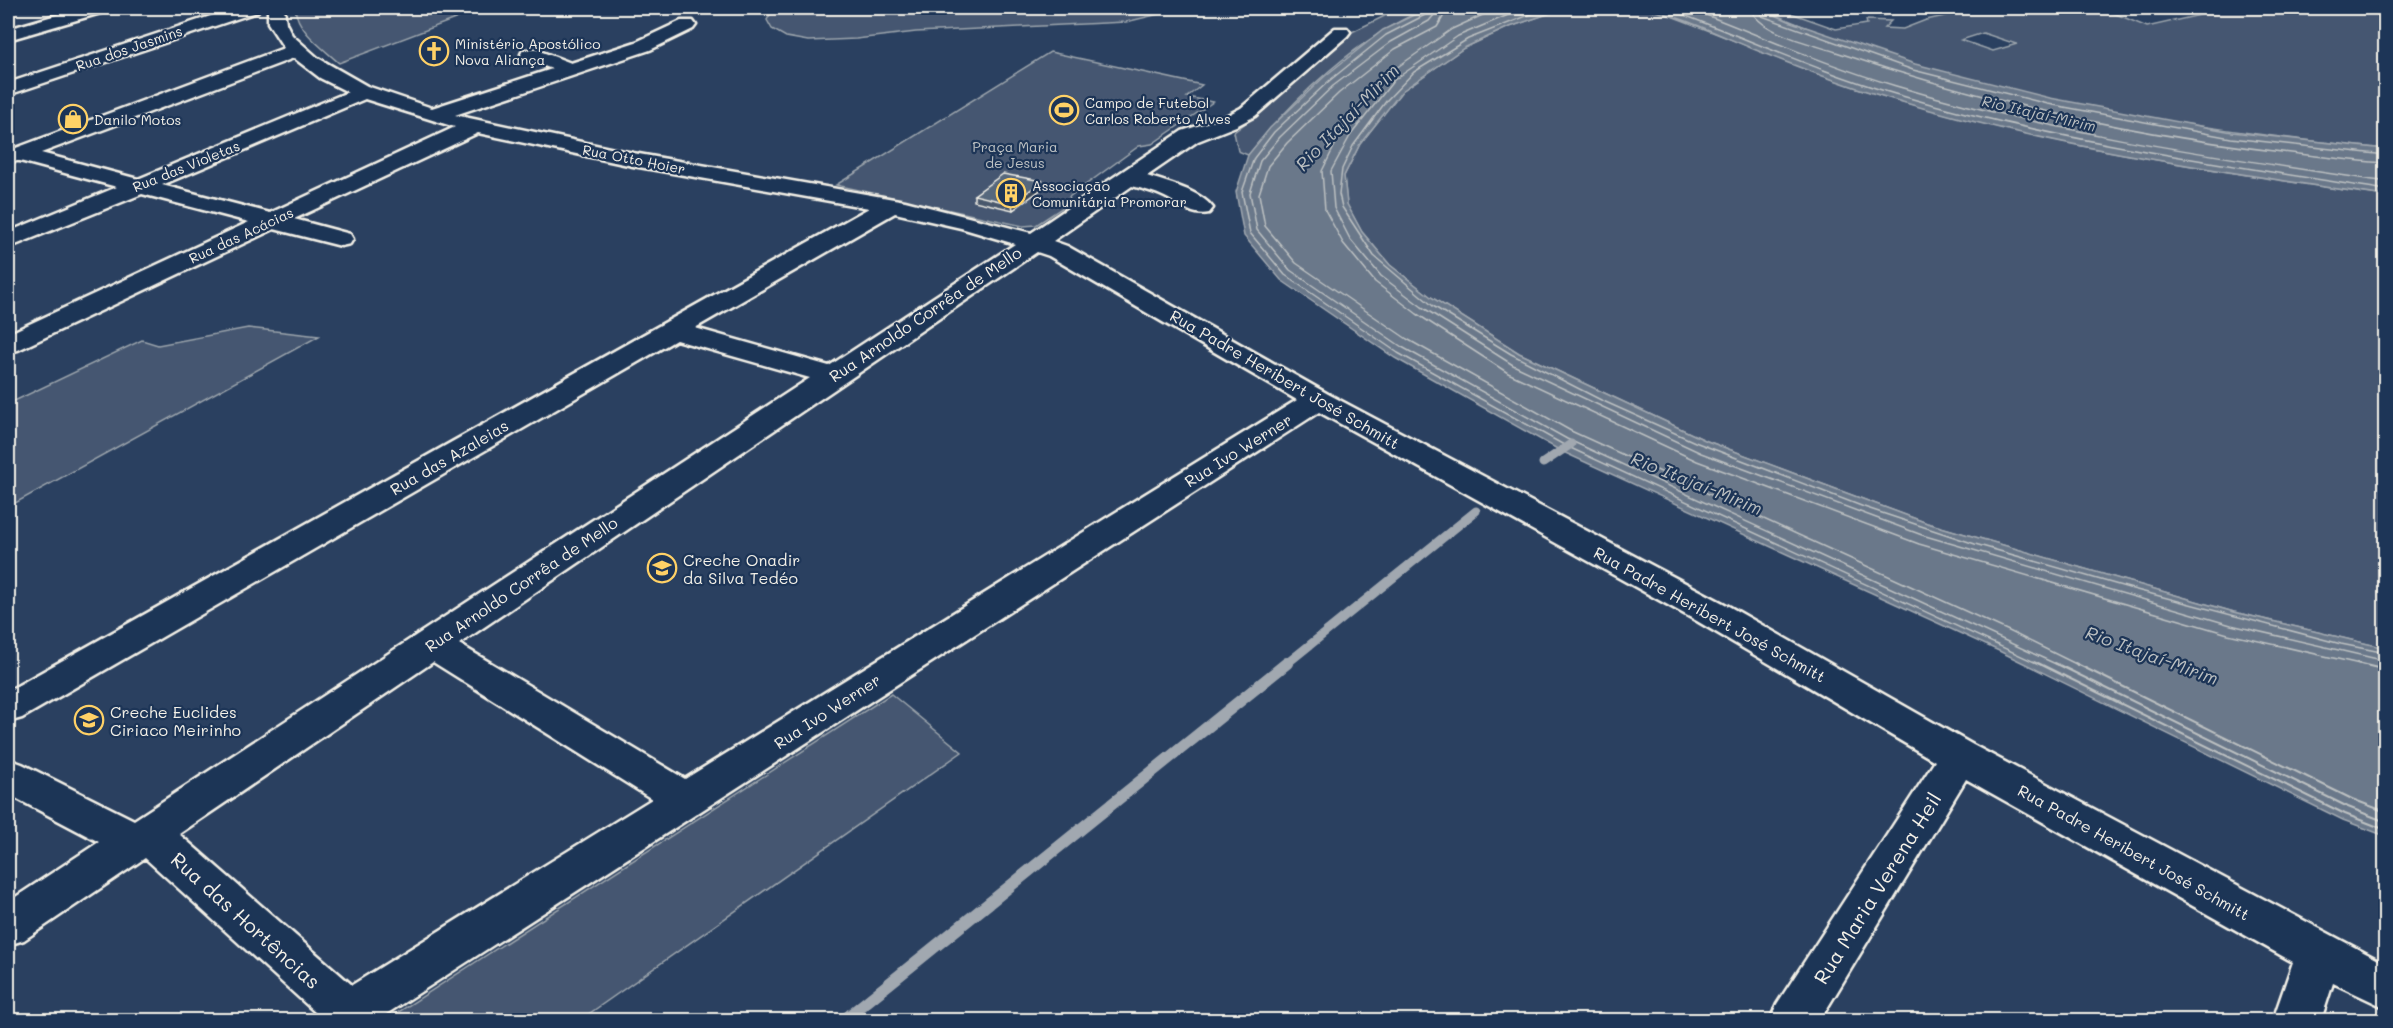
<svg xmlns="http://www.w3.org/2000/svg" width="2393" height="1028" font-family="Mali,sans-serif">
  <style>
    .green { fill: #445771; stroke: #9ca4ac; stroke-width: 1.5; fill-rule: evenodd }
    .water { fill: #6a788a; stroke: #a1a8b0; stroke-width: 1.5 }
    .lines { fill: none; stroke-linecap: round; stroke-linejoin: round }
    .shore-far1 { stroke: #bdc1c2; stroke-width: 1.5 }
    .shore { stroke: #bdc1c2; stroke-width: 2 }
    .stream-far1 { stroke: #a1a8b0; stroke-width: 9 }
    .stream { stroke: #a1a8b0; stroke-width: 12 }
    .minor-casing { stroke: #f4f1e8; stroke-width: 5 }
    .minor { fill: #1d3557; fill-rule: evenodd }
    .wall { fill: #4a596c; stroke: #f4f1e8; stroke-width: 1.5 }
    .shaded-wall { fill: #3c4858; stroke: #f4f1e8; stroke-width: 1.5 }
    .building { fill: #56677d; stroke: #f4f1e8; stroke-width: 1.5 }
    .labels { text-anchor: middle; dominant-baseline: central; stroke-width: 4.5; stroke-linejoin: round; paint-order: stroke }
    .far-poi-label { font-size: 14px; fill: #f4f1e8; stroke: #1d3557; text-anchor: start }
    .far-street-label { font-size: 14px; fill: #f4f1e8; stroke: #1d3557 }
    .far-park-label { font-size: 14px; fill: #bfc3c4; stroke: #1d3557 }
    .far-water-label { font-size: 15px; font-style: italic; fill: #bdc1c2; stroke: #1d3557 }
    .street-label { font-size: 16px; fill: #f4f1e8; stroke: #1d3557 }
    .poi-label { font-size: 16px; fill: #f4f1e8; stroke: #1d3557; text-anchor: start }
    .water-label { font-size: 18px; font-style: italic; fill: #bdc1c2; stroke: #1d3557 }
    .near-street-label { font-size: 20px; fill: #f4f1e8; stroke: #1d3557 }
  </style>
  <rect width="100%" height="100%" fill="#2a4060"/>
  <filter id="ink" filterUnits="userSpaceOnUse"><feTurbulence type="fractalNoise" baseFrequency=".0167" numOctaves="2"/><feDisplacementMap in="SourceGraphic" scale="12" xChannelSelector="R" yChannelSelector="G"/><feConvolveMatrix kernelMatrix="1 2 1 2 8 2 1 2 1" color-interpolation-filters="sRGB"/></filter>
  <g filter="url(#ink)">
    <path class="green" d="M 295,8 L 484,8 L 339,63 C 323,48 297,31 295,8 Z
      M 782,8 L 929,10 L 956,8 L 1184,8 L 1126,22 L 916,32 L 856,39 L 808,41 L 786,37 L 772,29 L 767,20 L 771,13 Z
      M 1401,8 L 1428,8 C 1359,36 1294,98 1248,155 L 1238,151 L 1234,132 L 1273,102 L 1352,32 Z
      M 1565,8 L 1641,8 L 1655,10 C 1735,39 1811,75 1893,99 C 2054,147 2220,172 2385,196 L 2385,648 L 2234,612 L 1927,523 L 1707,441 L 1519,353 L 1431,297 L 1390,265 L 1362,232 L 1347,205 L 1344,176 L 1360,144 L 1402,91 L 1464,48 L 1507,28 Z
      M 1759,8 L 1777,8 L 1836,29 L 1867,24 L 1866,20 L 1891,21 L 1884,28 L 1903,29 L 1926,20 L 1982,8 L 2092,8 L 2116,14 L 2147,27 L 2231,8 L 2368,8 L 2385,16 L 2385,149 C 2173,127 1955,94 1759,8 ZM 1983,33 L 2016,44 L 2017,44 L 1993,51 L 1961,40 Z
      M 1842,8 L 1930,8 L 1880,16 Z
      M 1050,52 L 1202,85 L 1187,97 L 1213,102 L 1152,144 L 1139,146 L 1069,197 L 1071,202 L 1036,225 L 1023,226 L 836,185 Z
      M 248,328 L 319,336 L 8,507 L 8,404 L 142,340 L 158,345 Z
      M 891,694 L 962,752 L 580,1020 L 386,1020 Z"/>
    <path class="water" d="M 1428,8 L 1565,8 L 1507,28 L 1464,48 L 1402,91 L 1360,144 L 1344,176 L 1347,204 L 1362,232 L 1390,265 L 1431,297 L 1519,353 L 1707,441 L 1927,523 L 2234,612 L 2385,648 L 2385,836 L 2343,820 L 1999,651 L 1561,451 L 1395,358 L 1281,280 L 1244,236 L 1236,192 L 1248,155 L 1270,128 L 1325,76 L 1383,30 Z
      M 1641,8 L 1759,8 L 1791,22 L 1915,64 L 2050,98 L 2232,132 L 2385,149 L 2385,196 C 2219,171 2053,148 1892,99 C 1844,85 1797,67 1751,48 C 1715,33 1679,15 1641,8 Z"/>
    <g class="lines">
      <path class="shore-far1" d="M 1428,8 L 1425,15 L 1386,35 L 1329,81 L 1274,132 L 1254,158 L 1242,192 L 1250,233 L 1285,275 L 1398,353 L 1564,445 L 2041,665
        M 1435,8 L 1434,15 L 1429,21 L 1391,42 L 1333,86 L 1280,137 L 1260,161 L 1250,193 L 1257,230 L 1290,270 L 1402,347 L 1567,439 L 2058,665
        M 1444,8 L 1443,17 L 1437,27 L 1395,49 L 1339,93 L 1287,143 L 1268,166 L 1259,194 L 1265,226 L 1296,263 L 1407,339 L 1571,431 L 2009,631 L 2078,665
        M 1498,8 L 1452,29 L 1386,75 L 1342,131 L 1322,171 L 1325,210 L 1343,243 L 1375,282 L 1417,314 L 1508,373 L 1697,461 L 1919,544 L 2228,634 L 2364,665
        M 1525,8 L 1458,36 L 1394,80 L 1350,136 L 1331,171 L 1334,208 L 1350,239 L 1381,276 L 1422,307 L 1513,365 L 1701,453 L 1922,535 L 2231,625 L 2386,661
        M 1547,8 L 1468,39 L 1414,72 L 1387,100 L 1353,146 L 1342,169 L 1339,194 L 1342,207 L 1374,256 L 1433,306 L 1511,354 L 1601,400 L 1695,442 L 1864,507 L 1975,544 L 2129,588 L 2341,644 L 2386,653
        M 1665,8 C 1742,36 1816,71 1895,94 C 2055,141 2221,164 2386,190
        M 1688,8 C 1757,34 1825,65 1896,86 C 2056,134 2221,157 2386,182
        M 1750,8 C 1759,33 1812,44 1836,52 C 1981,101 2130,134 2282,152 C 2317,156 2351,161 2386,163
        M 1758,8 L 1762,16 L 1913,70 L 2048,104 L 2231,138 L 2386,155"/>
      <path class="shore" d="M 2038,663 L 2345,814 L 2386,830
        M 2055,663 L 2348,807 L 2386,822
        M 2075,663 L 2352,799 L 2386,812
        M 2357,663 L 2386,670"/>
      <path class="stream-far1" d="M 1543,463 L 1571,444
        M 1285,665 L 1476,511"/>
      <path class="stream" d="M 844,1020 L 1287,663"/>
      <g class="minor-casing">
        <path id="minor" d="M 81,8 L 107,8 L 104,12 L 8,40 L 8,29 Z
          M 235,8 L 260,8 L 257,12 L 8,95 L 8,83 Z
          M 268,8 L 284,8 L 286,23 L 292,35 L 318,58 L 367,86 L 432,108 L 552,69 L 523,58 L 521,54 L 523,50 L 537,50 L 571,63 L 636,42 L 681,21 L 693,21 L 696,25 L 693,29 L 650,50 L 455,115 L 633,153 L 905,201 L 1031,233 L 1182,131 L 1222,118 L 1241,108 L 1335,28 L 1347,28 L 1350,32 L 1347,36 L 1255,116 L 1236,126 L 1198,141 L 1147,176 C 1166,182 1201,191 1213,208 L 1209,213 C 1192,217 1180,204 1165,197 C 1155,192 1143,189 1132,186 L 1053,241 L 1067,246 L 1328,394 L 1723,603 L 1973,745 L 2386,964 L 2386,1008 L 2333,983 L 2321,1020 L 2273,1020 L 2293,962 L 1966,779 L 1820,1020 L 1770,1020 L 1777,1004 L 1935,761 L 1697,621 L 1319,412 L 377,1020 L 313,1020 L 316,1013 L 145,858 L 24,940 L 8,945 L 8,902 L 99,842 L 8,794 L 8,759 L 22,764 L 134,820 L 810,378 L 676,340 L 22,718 L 8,722 L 8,691 L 869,208 L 633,166 L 478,133 L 294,219 L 350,234 L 353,239 L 350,244 L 341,246 L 274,229 L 18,350 L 8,352 L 8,334 L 249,222 L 142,194 L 8,248 L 8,232 L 117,187 L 20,161 L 8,161 L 8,151 L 284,48 L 268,23 ZM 294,58 L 320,78 L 348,92 L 138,179 L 41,153 ZM 365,99 L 455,127 L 270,213 L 162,185 ZM 895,213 L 961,228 L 1015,244 L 829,366 L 695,328 ZM 1037,252 L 1049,256 L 1297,400 L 685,779 L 459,644 ZM 433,662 L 652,799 L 352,985 L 179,834 Z"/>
      </g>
      <use href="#minor" class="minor"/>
    </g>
    <path class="wall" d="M 1042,181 L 1043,188 L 1013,210 L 974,201 L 974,195 Z"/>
    <path class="shaded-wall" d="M 1042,181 L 1043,188 L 1013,210 L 1012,204 Z"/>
    <path class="building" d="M 1003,174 L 1042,181 L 1012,204 L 974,195 Z"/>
  </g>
  <defs>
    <g id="church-ring" transform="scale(1.5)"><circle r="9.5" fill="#1d3557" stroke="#ffd166" stroke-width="1.5"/><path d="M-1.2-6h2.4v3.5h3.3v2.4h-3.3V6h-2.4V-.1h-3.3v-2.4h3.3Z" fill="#ffd166"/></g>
    <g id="stadium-ring" transform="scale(1.5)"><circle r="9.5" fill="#1d3557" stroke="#ffd166" stroke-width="1.5"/><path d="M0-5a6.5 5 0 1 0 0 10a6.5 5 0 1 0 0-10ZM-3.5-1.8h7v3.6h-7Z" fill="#ffd166"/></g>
    <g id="shop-ring" transform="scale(1.5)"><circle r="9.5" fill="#1d3557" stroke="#ffd166" stroke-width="1.5"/><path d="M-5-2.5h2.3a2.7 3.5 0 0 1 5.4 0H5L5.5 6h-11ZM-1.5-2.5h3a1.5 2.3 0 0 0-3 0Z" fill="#ffd166"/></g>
    <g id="building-ring" transform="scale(1.5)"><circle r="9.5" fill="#1d3557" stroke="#ffd166" stroke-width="1.5"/><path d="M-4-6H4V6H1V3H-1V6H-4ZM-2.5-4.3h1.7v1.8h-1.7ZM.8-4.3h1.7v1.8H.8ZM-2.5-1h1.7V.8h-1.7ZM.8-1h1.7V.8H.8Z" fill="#ffd166"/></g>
    <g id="school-ring" transform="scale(1.5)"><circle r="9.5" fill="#1d3557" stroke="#ffd166" stroke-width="1.5"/><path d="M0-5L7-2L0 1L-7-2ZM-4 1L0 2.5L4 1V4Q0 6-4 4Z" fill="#ffd166"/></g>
  </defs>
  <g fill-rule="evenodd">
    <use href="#church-ring" x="434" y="51"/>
    <use href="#stadium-ring" x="1064" y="110"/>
    <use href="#shop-ring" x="73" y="119"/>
    <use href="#building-ring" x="1011" y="193"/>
    <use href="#school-ring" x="662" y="568"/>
    <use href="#school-ring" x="89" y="720"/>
  </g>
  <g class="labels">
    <g class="far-poi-label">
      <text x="455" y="43">Ministério Apostólico<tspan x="455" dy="16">Nova Aliança</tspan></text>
      <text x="1085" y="102">Campo de Futebol<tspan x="1085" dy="16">Carlos Roberto Alves</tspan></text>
      <text x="94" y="119">Danilo Motos</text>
      <text x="1032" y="185">Associação<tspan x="1032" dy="16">Comunitária Promorar</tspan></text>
    </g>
    <g class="far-street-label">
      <text transform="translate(129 48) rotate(-19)">Rua dos Jasmins</text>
      <text transform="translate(634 159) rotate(11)">Rua Otto Hoier</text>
      <text transform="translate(186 166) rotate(-22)">Rua das Violetas</text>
      <text transform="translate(241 235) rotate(-25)">Rua das Acácias</text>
    </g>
    <g class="far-park-label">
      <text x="1015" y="146">Praça Maria<tspan x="1015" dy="16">de Jesus</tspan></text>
    </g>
    <g class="far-water-label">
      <text transform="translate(2039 113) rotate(13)">Rio Itajaí-Mirim</text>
    </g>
    <g class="street-label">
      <text transform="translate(925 314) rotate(-34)">Rua Arnoldo Corrêa de Mello</text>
      <text transform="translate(1285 379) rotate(30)">Rua Padre Heribert José Schmitt</text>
      <text transform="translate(1238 450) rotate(-32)">Rua Ivo Werner</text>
      <text transform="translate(449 457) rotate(-30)">Rua das Azaleias</text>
      <text transform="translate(521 584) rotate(-34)">Rua Arnoldo Corrêa de Mello</text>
      <text transform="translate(1710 614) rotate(29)">Rua Padre Heribert José Schmitt</text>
      <text transform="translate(827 711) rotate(-33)">Rua Ivo Werner</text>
      <text transform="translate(2134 852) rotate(29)">Rua Padre Heribert José Schmitt</text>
    </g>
    <g class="poi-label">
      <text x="683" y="559">Creche Onadir<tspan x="683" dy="18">da Silva Tedéo</tspan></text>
      <text x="110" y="711">Creche Euclides<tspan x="110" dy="18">Ciriaco Meirinho</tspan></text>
    </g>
    <g class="water-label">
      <text transform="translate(1347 117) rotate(-46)">Rio Itajaí-Mirim</text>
      <text transform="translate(1697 483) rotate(22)">Rio Itajaí-Mirim</text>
      <text transform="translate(2152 655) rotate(20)">Rio Itajaí-Mirim</text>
    </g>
    <g class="near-street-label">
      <text transform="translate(1877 888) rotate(-58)">Rua Maria Verena Heil</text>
      <text transform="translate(246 920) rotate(42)">Rua das Hortências</text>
    </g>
  </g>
  <rect width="2393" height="1028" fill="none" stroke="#1d3557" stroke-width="30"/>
  <rect x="15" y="15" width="2363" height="998" fill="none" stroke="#f4f1e8" stroke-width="2" filter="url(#ink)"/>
</svg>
